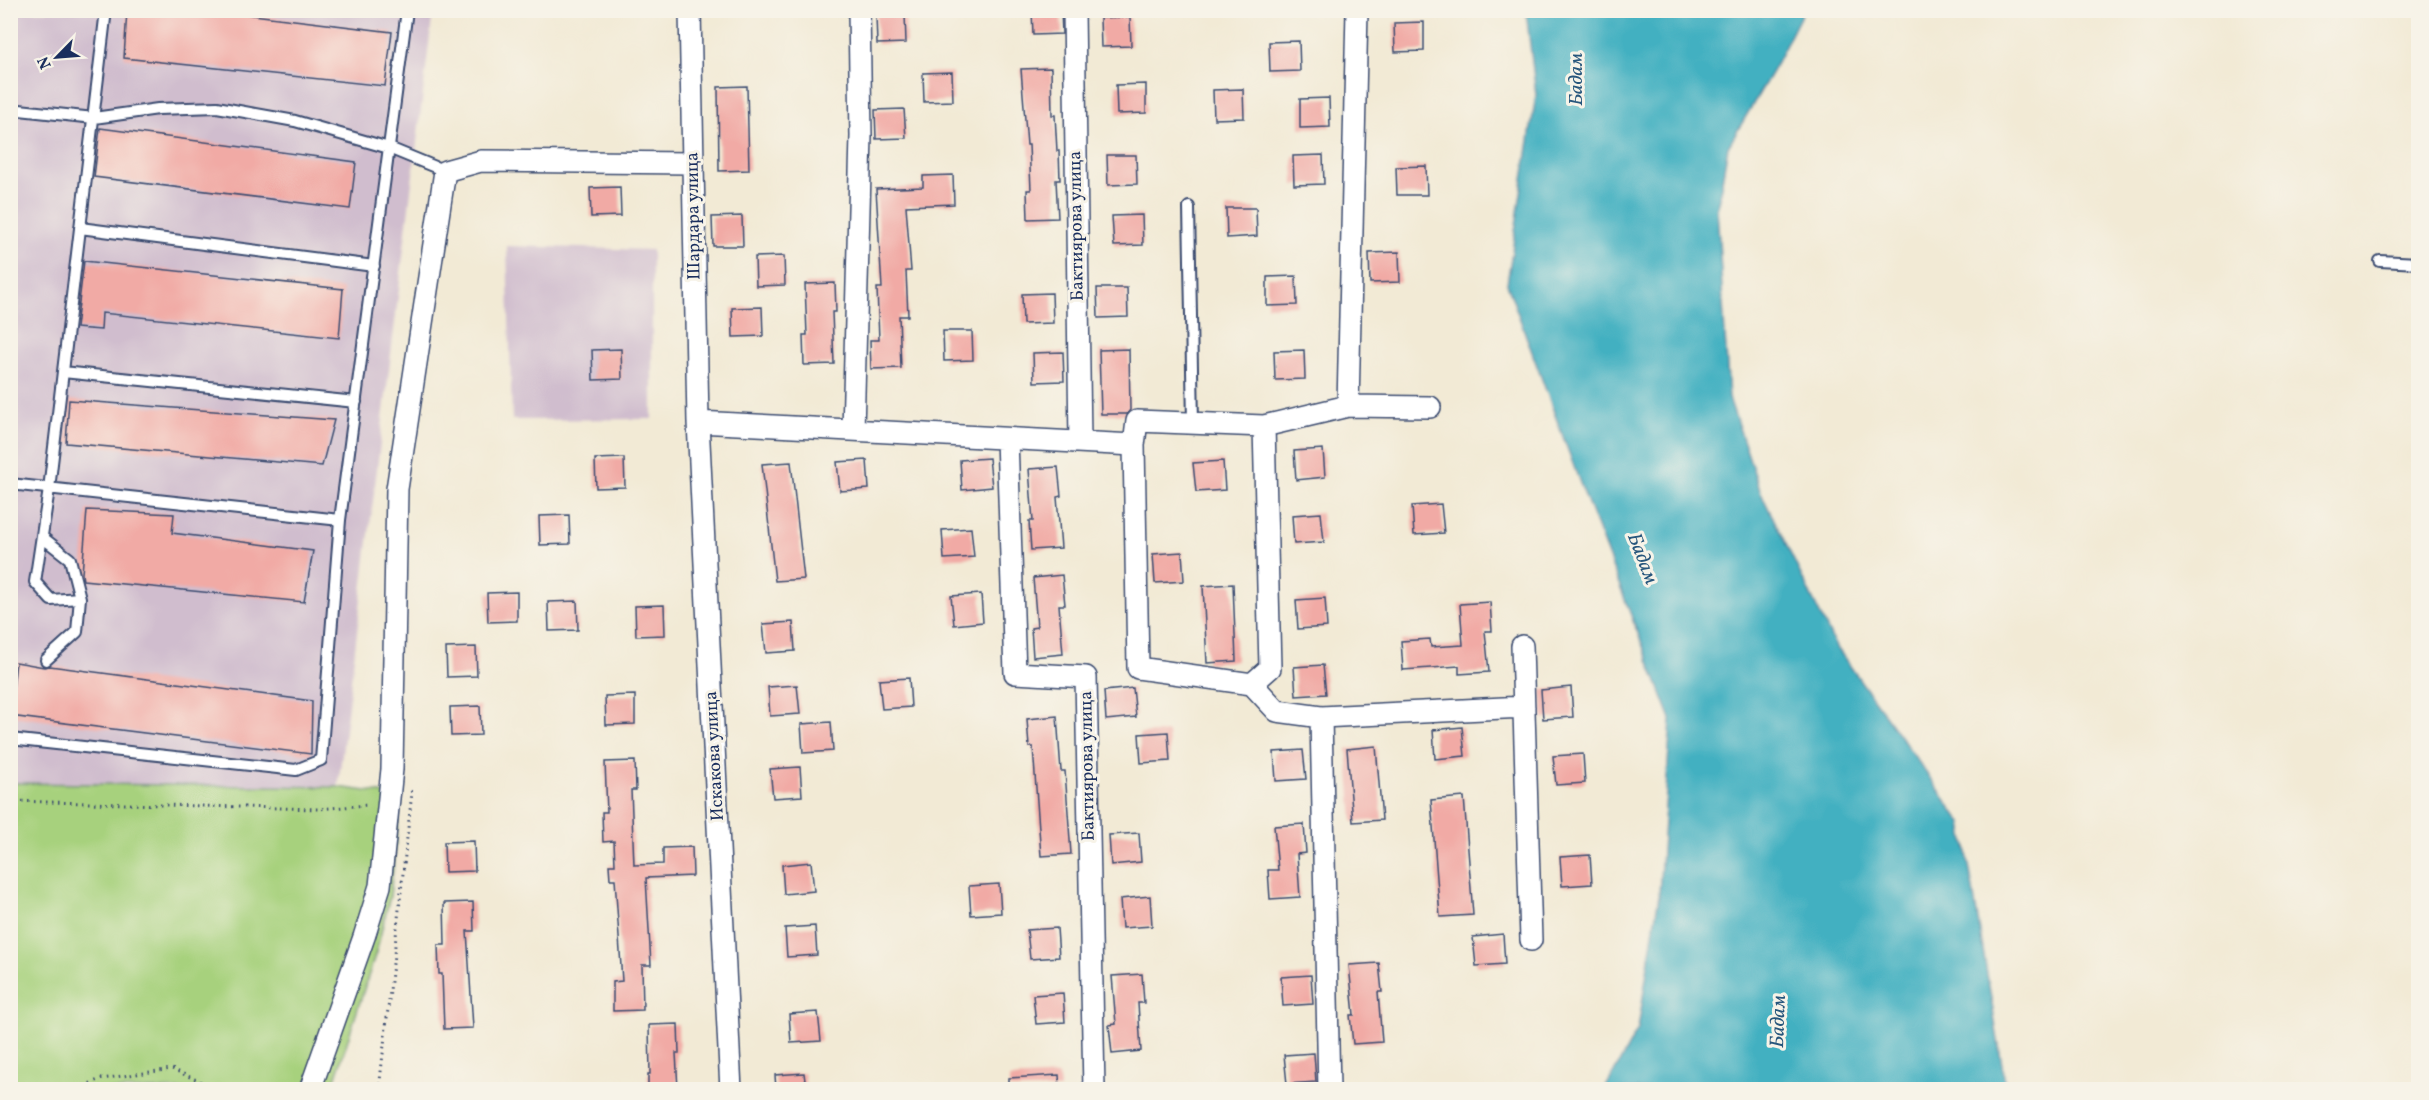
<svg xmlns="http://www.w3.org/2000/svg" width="2429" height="1100" font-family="Vollkorn,serif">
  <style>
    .industrial { fill: #d0bdce }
    .green { fill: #a7d17d; stroke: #61806e; stroke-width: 1.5 }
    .water { fill: #43b0c1; stroke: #2f7090; stroke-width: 1.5 }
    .building { fill: #f1aaa5 }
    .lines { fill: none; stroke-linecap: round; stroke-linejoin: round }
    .service-casing { stroke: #3b4b70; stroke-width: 14 }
    .minor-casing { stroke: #3b4b70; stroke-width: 24 }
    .path { stroke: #3b4b70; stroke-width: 3; stroke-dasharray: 1.5 4.5; stroke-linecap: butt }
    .service { stroke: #fff; stroke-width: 10 }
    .minor { stroke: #fff; stroke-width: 21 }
    .labels { text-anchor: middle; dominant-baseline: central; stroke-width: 6; stroke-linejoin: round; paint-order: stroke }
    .street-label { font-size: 18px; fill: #1b2f5e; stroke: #f7f3e8 }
    .water-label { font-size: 20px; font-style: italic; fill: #27567c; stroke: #f7f3e8 }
  </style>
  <rect width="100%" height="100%" fill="#f7f3e8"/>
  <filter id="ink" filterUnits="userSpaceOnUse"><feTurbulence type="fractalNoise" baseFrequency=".0167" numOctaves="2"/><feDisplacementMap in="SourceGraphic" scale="12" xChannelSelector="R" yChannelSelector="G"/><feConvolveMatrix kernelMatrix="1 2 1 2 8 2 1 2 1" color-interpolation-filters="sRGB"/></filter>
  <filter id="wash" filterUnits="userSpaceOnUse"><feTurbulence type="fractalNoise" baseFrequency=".008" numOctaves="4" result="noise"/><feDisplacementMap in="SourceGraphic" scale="24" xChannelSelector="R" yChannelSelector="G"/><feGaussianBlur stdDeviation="1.35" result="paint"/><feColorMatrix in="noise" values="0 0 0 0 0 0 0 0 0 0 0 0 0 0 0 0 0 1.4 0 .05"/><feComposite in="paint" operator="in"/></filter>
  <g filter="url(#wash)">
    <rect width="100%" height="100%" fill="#f2ead5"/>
    <path class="industrial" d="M 11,11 L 433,11 L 338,787 L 11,783 Z
      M 507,246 L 652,250 L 652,419 L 512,420 Z"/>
    <path class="green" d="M 11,783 L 338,787 L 401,796 L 390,896 L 377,949 L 332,1089 L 11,1090 Z"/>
    <path class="water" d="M 1526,11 L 1803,11 L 1773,70 L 1728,147 L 1717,209 L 1729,398 L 1761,493 L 1835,645 L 1962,823 L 2006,1089 L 1605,1089 L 1638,1029 L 1659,895 L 1671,719 L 1580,483 L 1507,284 L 1536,95 Z"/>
    <g id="blocks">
      <path class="building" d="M 127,10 L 213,10 L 392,32 L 385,86 L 124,58 Z
        M 1032,10 L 1061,10 L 1062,34 L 1033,35 Z
        M 905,14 L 906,43 L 877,44 L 876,15 Z
        M 1130,17 L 1131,46 L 1101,47 L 1100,18 Z
        M 1424,22 L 1424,51 L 1395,52 L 1394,23 Z
        M 1299,41 L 1300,71 L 1270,72 L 1269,42 Z
        M 1051,68 L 1052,115 L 1055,115 L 1057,151 L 1059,151 L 1060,180 L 1056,180 L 1058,218 L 1028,219 L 1027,190 L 1031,190 L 1029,145 L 1027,145 L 1021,69 Z
        M 952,72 L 953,101 L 924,102 L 923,73 Z
        M 1146,84 L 1146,113 L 1117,114 L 1116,85 Z
        M 747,86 L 749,170 L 719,171 L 718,87 Z
        M 1243,89 L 1244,118 L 1214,119 L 1213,90 Z
        M 1329,98 L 1330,127 L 1300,128 L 1300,99 Z
        M 904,109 L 906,138 L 876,139 L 875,110 Z
        M 100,128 L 356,162 L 350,209 L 94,177 Z
        M 1107,155 L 1136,155 L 1137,184 L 1108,185 Z
        M 1323,155 L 1324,184 L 1294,185 L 1293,156 Z
        M 1426,166 L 1427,195 L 1397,195 L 1396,167 Z
        M 953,175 L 954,204 L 906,206 L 911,271 L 906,271 L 908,316 L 899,316 L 901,368 L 871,369 L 870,340 L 879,340 L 877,288 L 882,288 L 876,189 L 923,187 L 923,176 Z
        M 620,187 L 621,216 L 591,217 L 590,188 Z
        M 1226,208 L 1256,208 L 1257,236 L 1227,238 Z
        M 1142,215 L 1143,245 L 1114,246 L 1112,216 Z
        M 742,216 L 743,246 L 713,246 L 712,217 Z
        M 1399,252 L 1400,282 L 1370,283 L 1369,253 Z
        M 784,256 L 785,285 L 756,286 L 755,257 Z
        M 84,261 L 343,289 L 339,338 L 102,313 L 101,330 L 76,328 Z
        M 1296,276 L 1297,305 L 1267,306 L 1267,277 Z
        M 835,283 L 836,312 L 832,312 L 834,364 L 804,365 L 803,335 L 807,335 L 805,284 Z
        M 1097,288 L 1127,288 L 1128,317 L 1098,318 Z
        M 1052,293 L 1053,323 L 1023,324 L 1022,294 Z
        M 762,307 L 763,336 L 733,337 L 732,308 Z
        M 943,331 L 972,331 L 973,360 L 944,361 Z
        M 621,349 L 622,379 L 593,380 L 592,350 Z
        M 1129,349 L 1130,410 L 1127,414 L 1101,414 L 1099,350 Z
        M 1304,350 L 1305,379 L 1275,380 L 1274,351 Z
        M 1063,352 L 1064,381 L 1034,382 L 1033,353 Z
        M 69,400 L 334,420 L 322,466 L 66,443 Z
        M 1323,449 L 1325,477 L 1296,480 L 1294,451 Z
        M 624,458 L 625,487 L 596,488 L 595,459 Z
        M 989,458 L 992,487 L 962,490 L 960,460 Z
        M 867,460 L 869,489 L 840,491 L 837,462 Z
        M 1223,461 L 1225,490 L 1196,492 L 1193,463 Z
        M 791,462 L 804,579 L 775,581 L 762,464 Z
        M 1058,467 L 1061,496 L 1057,497 L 1061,548 L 1031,550 L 1029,521 L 1033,521 L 1029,469 Z
        M 1441,504 L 1444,533 L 1414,535 L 1412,506 Z
        M 87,510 L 174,514 L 172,533 L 313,551 L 304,602 L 83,580 L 82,574 Z
        M 1321,513 L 1324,542 L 1294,544 L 1292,515 Z
        M 569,515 L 570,544 L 540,545 L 539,516 Z
        M 971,528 L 974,557 L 944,559 L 942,530 Z
        M 1182,552 L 1184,581 L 1155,583 L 1153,554 Z
        M 1062,575 L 1065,605 L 1059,605 L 1063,654 L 1033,657 L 1031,628 L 1037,627 L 1033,578 Z
        M 1233,584 L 1236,661 L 1207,663 L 1203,586 Z
        M 517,592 L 517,621 L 488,622 L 487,593 Z
        M 981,594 L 983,622 L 954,625 L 951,596 Z
        M 1325,598 L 1327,627 L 1298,629 L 1296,600 Z
        M 577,601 L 578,630 L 549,631 L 548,602 Z
        M 1490,602 L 1492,631 L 1485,631 L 1489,672 L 1459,674 L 1459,666 L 1403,670 L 1401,641 L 1430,639 L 1431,647 L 1463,645 L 1460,604 Z
        M 664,605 L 665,635 L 636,636 L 635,606 Z
        M 793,622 L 795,651 L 766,653 L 763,624 Z
        M 476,647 L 477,676 L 447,677 L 446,648 Z
        M 16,662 L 44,667 L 50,666 L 312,701 L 311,754 L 10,716 Z
        M 1323,665 L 1326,694 L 1296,696 L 1294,667 Z
        M 909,678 L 911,707 L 882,709 L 879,680 Z
        M 797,685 L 800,714 L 770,716 L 768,687 Z
        M 1571,687 L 1573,717 L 1543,719 L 1541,690 Z
        M 1133,688 L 1136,717 L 1106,720 L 1104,691 Z
        M 635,695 L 635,724 L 606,725 L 605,696 Z
        M 480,706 L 481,735 L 451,736 L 450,707 Z
        M 1057,716 L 1061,771 L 1065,771 L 1071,854 L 1041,856 L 1033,747 L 1029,747 L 1027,719 Z
        M 831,722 L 833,751 L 803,753 L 801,724 Z
        M 1462,727 L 1465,756 L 1435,759 L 1433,730 Z
        M 1168,732 L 1170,761 L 1141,763 L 1139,734 Z
        M 1376,746 L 1382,820 L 1353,822 L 1347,749 Z
        M 1303,750 L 1306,779 L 1276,781 L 1274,752 Z
        M 1583,754 L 1585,783 L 1556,785 L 1553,756 Z
        M 635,761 L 636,790 L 631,790 L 634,865 L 663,864 L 663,848 L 692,847 L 693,876 L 646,878 L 651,965 L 642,965 L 643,1010 L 613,1011 L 613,982 L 622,981 L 615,879 L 610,879 L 609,865 L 615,865 L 614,841 L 603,842 L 602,812 L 607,812 L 605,762 Z
        M 800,767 L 802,796 L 773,798 L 770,769 Z
        M 1464,797 L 1473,915 L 1440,917 L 1431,800 Z
        M 1304,824 L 1306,853 L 1297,854 L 1300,897 L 1270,899 L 1268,870 L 1278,870 L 1274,826 Z
        M 1139,833 L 1141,862 L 1111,865 L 1109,835 Z
        M 474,841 L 475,871 L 445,872 L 444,842 Z
        M 1590,855 L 1592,884 L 1562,886 L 1560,857 Z
        M 811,862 L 814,891 L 784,894 L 782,865 Z
        M 999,884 L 1001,913 L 971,915 L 969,886 Z
        M 1150,896 L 1152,926 L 1122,928 L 1120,899 Z
        M 473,902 L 474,931 L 467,931 L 473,1028 L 444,1029 L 442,974 L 439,974 L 438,945 L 445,945 L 444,903 Z
        M 815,926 L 817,955 L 787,957 L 785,928 Z
        M 1057,928 L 1059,957 L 1030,959 L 1027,930 Z
        M 1503,934 L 1505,964 L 1476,966 L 1473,937 Z
        M 1379,963 L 1382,992 L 1378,992 L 1382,1042 L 1353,1044 L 1350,1015 L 1354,1015 L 1349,965 Z
        M 1142,974 L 1144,1003 L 1138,1003 L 1141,1051 L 1112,1054 L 1109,1025 L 1116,1024 L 1112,976 Z
        M 1311,975 L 1313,1004 L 1283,1006 L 1281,977 Z
        M 1063,993 L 1065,1022 L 1036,1024 L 1033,995 Z
        M 818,1012 L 821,1041 L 791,1043 L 789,1014 Z
        M 678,1024 L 679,1053 L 676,1053 L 678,1089 L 648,1089 L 648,1074 L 650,1074 L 649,1025 Z
        M 1314,1053 L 1316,1082 L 1287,1084 L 1284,1055 Z
        M 804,1073 L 806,1089 L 776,1089 L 775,1075 Z
        M 1059,1075 L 1060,1089 L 1009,1089 L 1009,1078 Z"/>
    </g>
  </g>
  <g filter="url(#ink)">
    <use href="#blocks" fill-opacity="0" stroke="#3b4b70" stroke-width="1.5"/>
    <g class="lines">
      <g class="service-casing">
        <path id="service" d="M 10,109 L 94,118 L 158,109 L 217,107 L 295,121 L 389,148 L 445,171
          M 1189,207 L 1193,423
          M 80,228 L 374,266
          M 2380,261 L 2418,263
          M 63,372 L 356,402
          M 10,484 L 340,520
          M 42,537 L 70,559 L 80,598 L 77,632 L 46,660
          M 80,598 L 51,600 L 35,582 L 49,489 L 106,10
          M 10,739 L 296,770 L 321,760 L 340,520 L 407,10"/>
      </g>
      <g class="minor-casing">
        <path id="minor" d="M 690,10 L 698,422 L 731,1090
          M 1074,10 L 1080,442
          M 1348,406 L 1357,10
          M 698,422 L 1134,445 L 1137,421 L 1264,426 L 1348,406 L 1430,407
          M 853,430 L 861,136 L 859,10
          M 1007,439 L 1015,673 L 1086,677 L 1094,1090
          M 1134,445 L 1138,668 L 1252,684 L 1277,711 L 1321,717 L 1524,707
          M 1522,646 L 1531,940
          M 1252,684 L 1270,668 L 1264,426
          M 1321,717 L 1329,1090
          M 310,1090 L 364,937 L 380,886 L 392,769 L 397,489 L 445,171 L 481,161 L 693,163"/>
      </g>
      <path class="path" d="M 10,801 L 318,809 L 368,805
        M 73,1090 L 101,1079 L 172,1069 L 219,1090
        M 379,1090 L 412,792 L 408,788"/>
      <use href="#service" class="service"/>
      <use href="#minor" class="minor"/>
    </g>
  </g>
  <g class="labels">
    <g class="street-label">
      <text transform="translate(694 216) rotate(-91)">Шардара улица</text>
      <text transform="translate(1077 226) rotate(-91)">Бактиярова улица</text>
      <text transform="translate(715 756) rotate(-93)">Искакова улица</text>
      <text transform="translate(1088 766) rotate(-91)">Бактиярова улица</text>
    </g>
    <g class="water-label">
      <text transform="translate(1577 79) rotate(-90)">Бадам</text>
      <text transform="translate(1642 559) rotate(69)">Бадам</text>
      <text transform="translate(1779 1021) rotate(-88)">Бадам</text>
    </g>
  </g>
  <rect width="2429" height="1100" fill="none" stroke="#f7f3e8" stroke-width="36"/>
  <g transform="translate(57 57) rotate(245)" stroke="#f7f3e8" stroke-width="4.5" paint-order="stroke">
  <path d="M0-4.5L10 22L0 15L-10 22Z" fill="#1b2f5e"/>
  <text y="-9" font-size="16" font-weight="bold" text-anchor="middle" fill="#1b2f5e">N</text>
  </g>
</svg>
